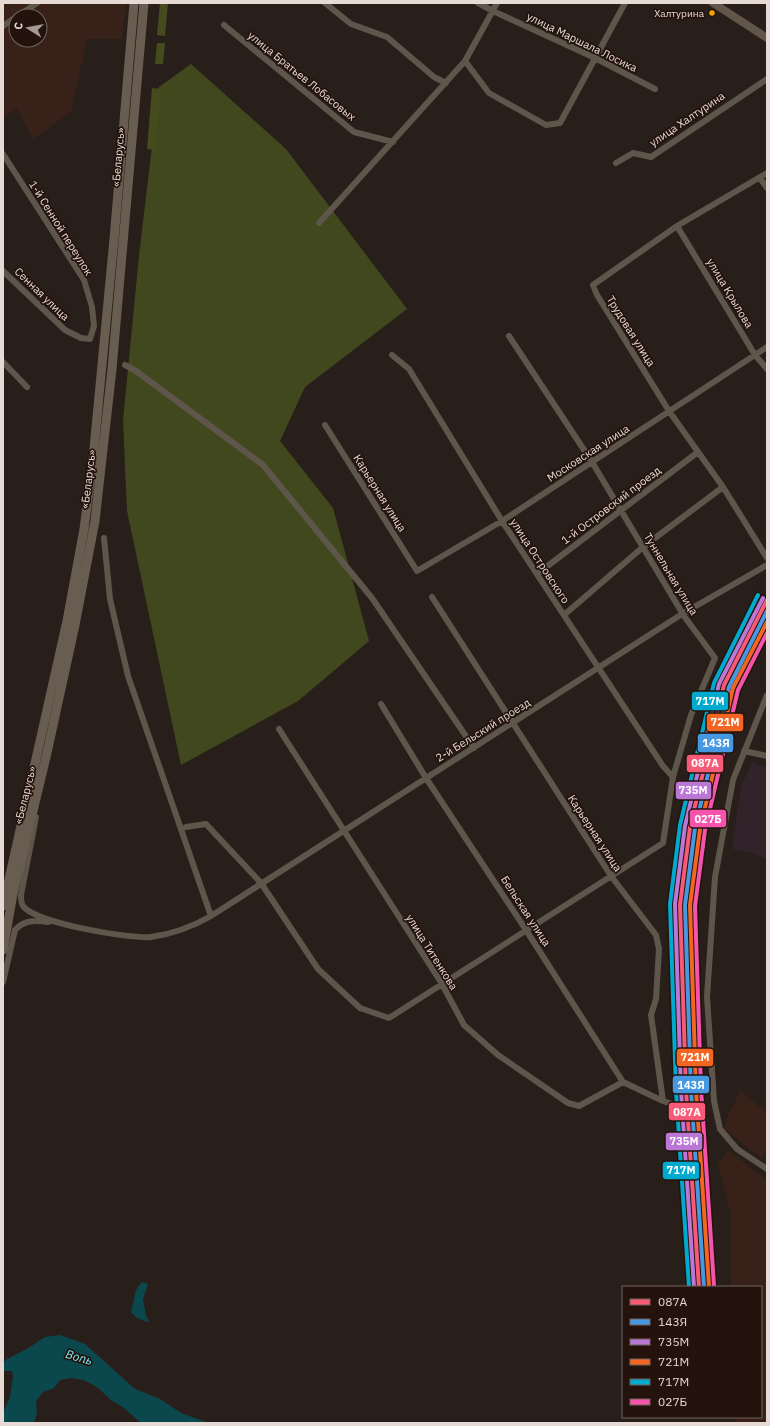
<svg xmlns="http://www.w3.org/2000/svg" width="770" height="1426" font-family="'IBM Plex Sans',sans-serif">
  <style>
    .commercial { fill: #322229 }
    .built { fill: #372118; fill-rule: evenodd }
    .green { fill: #42481e }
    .forest { fill: #454b1c }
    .water { fill: #0a484d }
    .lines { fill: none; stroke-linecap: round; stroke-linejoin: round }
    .minor { stroke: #5f564b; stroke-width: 6 }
    .major { stroke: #615649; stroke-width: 8 }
    .highway { stroke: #695d51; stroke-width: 9 }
    .rail-1-casing { stroke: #24130c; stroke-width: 7 }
    .rail-2-casing { stroke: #24130c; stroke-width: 7 }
    .rail-3-casing { stroke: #24130c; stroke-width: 7 }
    .rail-4-casing { stroke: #24130c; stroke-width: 7 }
    .rail-5-casing { stroke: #24130c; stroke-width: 7 }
    .rail-6-casing { stroke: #24130c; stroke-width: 7 }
    .rail-1 { stroke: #f75a77; stroke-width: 4 }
    .rail-2 { stroke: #4699e1; stroke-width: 4 }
    .rail-3 { stroke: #ba77d6; stroke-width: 4 }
    .rail-4 { stroke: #f26522; stroke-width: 4 }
    .rail-5 { stroke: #00a9ce; stroke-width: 4 }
    .rail-6 { stroke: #f653ac; stroke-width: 4 }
    .bus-dot { fill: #f7a600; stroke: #24130c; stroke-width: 1.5 }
    .labels { text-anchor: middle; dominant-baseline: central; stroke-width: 3.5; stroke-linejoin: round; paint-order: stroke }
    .bus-label { font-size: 10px; fill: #e7dad5; stroke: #24130c; text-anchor: end }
    .street-label { font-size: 11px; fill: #e7dad5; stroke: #24130c }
    .water-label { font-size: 12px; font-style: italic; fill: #77ecfa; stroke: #24130c }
    .line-badge { stroke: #24130c; stroke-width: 1.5 }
    .badge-label { font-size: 11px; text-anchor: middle; font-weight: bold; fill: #fff }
  </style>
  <rect width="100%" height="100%" fill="#281f1b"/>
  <path class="commercial" d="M 752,763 L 767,767 L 767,859 L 749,852 L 732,849 L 741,786 Z"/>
  <path class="built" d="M 3,3 L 126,3 L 122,39 L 87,39 L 71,112 L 33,139 L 17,108 L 3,117 ZM 16,16 L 40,16 L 40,40 L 16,40 Z
    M 740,1091 L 767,1112 L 767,1151 L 761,1158 L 724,1129 L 726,1120 Z
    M 728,1150 L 767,1180 L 767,1423 L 736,1423 L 735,1417 L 761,1417 L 761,1287 L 731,1287 L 731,1215 L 718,1165 Z"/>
  <path class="green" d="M 191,64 L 286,149 L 407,309 L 305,387 L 280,441 L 333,508 L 369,641 L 298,701 L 181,765 L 127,511 L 123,420 L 139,256 L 159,87 Z"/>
  <path class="forest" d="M 160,3 L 168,3 L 165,36 L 157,35 Z
    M 157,43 L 165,43 L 163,64 L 155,64 Z
    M 152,88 L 161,89 L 155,150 L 147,149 Z"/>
  <path class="water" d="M 142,1282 L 148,1284 L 143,1299 L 146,1316 L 149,1321 L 147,1322 L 137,1318 L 131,1312 L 136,1290 Z
    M 60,1335 L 85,1344 L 135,1389 L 160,1399 L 181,1413 L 209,1423 L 141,1423 L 124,1408 L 111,1400 L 97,1387 L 84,1380 L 71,1378 L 60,1380 L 54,1388 L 43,1392 L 36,1401 L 37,1412 L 34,1423 L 3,1423 L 3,1413 L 10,1397 L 13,1376 L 12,1371 L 3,1371 L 3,1363 L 7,1359 L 27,1349 L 45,1337 Z"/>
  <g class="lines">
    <path class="minor" d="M 325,3 L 351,24 L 387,37 L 434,77 L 446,83
      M 478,3 L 493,11 L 595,58 L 655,89
      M 18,16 L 37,3
      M 224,25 L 354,132 L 393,142
      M 3,26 L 16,17
      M 465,61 L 489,93 L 546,125 L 560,123 L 625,3
      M 3,154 L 84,280 L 92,307 L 94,326 L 90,339 L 81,338 L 65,330 L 3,271
      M 616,163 L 633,153 L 651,157 L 767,79
      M 767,173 L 677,226 L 593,285 L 597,295 L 669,411 L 723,487 L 767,558
      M 760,178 L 767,188
      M 319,223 L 465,61 L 497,3
      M 677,226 L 755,355 L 767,369
      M 392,355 L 409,369 L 502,521 L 663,766 L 673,777
      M 3,362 L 27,387
      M 125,365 L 136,371 L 263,465 L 372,598 L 474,748
      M 325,425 L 417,571 L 502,521 L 767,347
      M 104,538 L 110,599 L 128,676 L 211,916
      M 537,574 L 698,452
      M 432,597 L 611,876 L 656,935 L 659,949 L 656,999 L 651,1015 L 663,1101
      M 564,615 L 643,547 L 723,487
      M 767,695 L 733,780 L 715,877 L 707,997 L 714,1101 L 720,1129 L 737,1149 L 767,1169
      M 381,704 L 426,778 L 526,930 L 623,1082 L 663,1101 L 675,1105
      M 279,729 L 442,984 L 464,1025 L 498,1055 L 568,1103 L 579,1106 L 623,1082
      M 744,751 L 767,756
      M 36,817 L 21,895 C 21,899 21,903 23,906 C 35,923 129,939 151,937 C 173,934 192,927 211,916 L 682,614 L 767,565
      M 186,827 L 206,824 L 261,883 L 318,969 L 360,1008 L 389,1018 L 663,843 L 673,777 L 691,715 L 715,658 L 684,616 L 592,462 L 509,336
      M 3,982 L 15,930 C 24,920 35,920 48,922"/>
    <path class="major" d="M 713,3 L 767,38"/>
    <path class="highway" d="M 3,906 L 67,621 L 84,529 L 93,459 L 114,239 L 134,3
      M 3,950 L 13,894 L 47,753 L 75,625 L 95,521 L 112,369 L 144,3"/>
    <g class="rail-1-casing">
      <path id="rail-1" d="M 699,1287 L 686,1090 L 680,905 L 690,827 L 724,685 L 767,600"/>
    </g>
    <g class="rail-2-casing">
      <path id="rail-2" d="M 704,1287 L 691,1090 L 685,905 L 695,828 L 729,687 L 767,611"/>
    </g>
    <g class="rail-3-casing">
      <path id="rail-3" d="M 694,1287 L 681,1090 L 675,904 L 685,826 L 719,684 L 763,598"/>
    </g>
    <g class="rail-4-casing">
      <path id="rail-4" d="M 709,1286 L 696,1090 L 690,905 L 700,829 L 733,688 L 767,622"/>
    </g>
    <g class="rail-5-casing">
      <path id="rail-5" d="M 689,1287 L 676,1091 L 670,904 L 680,825 L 714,683 L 758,595"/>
    </g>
    <g class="rail-6-casing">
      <path id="rail-6" d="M 714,1286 L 701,1089 L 695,906 L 705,830 L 738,690 L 767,633"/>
    </g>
    <use href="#rail-1" class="rail-1"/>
    <use href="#rail-2" class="rail-2"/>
    <use href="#rail-3" class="rail-3"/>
    <use href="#rail-4" class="rail-4"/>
    <use href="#rail-5" class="rail-5"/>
    <use href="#rail-6" class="rail-6"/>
  </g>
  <circle class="bus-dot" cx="712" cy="13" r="3.5"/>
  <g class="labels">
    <g class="bus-label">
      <text x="704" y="13">Халтурина</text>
    </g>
    <g class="street-label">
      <text transform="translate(582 42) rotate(26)">улица Маршала Лосика</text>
      <text transform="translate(302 76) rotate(39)">улица Братьев Лобасовых</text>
      <text transform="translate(687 119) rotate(-34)">улица Халтурина</text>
      <text transform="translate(118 157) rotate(-85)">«Беларусь»</text>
      <text transform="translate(61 228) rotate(58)">1-й Сенной переулок</text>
      <text transform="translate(730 293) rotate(59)">улица Крылова</text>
      <text transform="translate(42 294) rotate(44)">Сенная улица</text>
      <text transform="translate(631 331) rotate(58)">Трудовая улица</text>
      <text transform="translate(588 453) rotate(-33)">Московская улица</text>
      <text transform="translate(88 479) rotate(-83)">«Беларусь»</text>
      <text transform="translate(380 493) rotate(58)">Карьерная улица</text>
      <text transform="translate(611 505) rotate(-37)">1-й Островский проезд</text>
      <text transform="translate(540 561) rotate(57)">улица Островского</text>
      <text transform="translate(671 574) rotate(59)">Туннельная улица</text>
      <text transform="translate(483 730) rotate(-32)">2-й Бельский проезд</text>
      <text transform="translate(25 795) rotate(-76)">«Беларусь»</text>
      <text transform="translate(595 833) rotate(57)">Карьерная улица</text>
      <text transform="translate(526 911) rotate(57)">Бельская улица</text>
      <text transform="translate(432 952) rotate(58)">улица Титенкова</text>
    </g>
    <g class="water-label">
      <text transform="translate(79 1357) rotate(16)">Вопь</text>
    </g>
  </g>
  <g class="line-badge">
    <rect x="691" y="691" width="38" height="20" rx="4" fill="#00a9ce"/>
    <rect x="706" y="713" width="38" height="19" rx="4" fill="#f26522"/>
    <rect x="697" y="733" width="37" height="20" rx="4" fill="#4699e1"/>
    <rect x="686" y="754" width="38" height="19" rx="4" fill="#f75a77"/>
    <rect x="675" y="781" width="37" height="19" rx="4" fill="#ba77d6"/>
    <rect x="689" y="809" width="38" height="19" rx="4" fill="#f653ac"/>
    <rect x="676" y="1048" width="38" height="19" rx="4" fill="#f26522"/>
    <rect x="672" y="1075" width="38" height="19" rx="4" fill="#4699e1"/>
    <rect x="668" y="1102" width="38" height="19" rx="4" fill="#f75a77"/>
    <rect x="665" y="1132" width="38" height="19" rx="4" fill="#ba77d6"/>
    <rect x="662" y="1161" width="38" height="19" rx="4" fill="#00a9ce"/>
  </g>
  <g class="badge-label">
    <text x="710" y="705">717М</text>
    <text x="725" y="726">721М</text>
    <text x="716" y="747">143Я</text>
    <text x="705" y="767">087А</text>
    <text x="693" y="794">735М</text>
    <text x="708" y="823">027Б</text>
    <text x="695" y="1061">721М</text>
    <text x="691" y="1089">143Я</text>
    <text x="687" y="1116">087А</text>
    <text x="684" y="1145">735М</text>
    <text x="681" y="1174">717М</text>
  </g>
  <rect width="770" height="1426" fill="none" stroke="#e7dad5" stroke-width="8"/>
  <rect x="622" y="1286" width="140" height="132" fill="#24130c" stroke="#72635c"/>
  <rect x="630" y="1299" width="20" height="6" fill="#f75a77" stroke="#72635c"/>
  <text x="658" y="1306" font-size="12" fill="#e7dad5">087А</text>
  <rect x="630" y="1319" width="20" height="6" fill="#4699e1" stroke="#72635c"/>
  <text x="658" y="1326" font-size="12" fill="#e7dad5">143Я</text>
  <rect x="630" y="1339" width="20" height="6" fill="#ba77d6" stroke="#72635c"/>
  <text x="658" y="1346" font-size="12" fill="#e7dad5">735М</text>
  <rect x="630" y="1359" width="20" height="6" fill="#f26522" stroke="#72635c"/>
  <text x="658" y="1366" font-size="12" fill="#e7dad5">721М</text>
  <rect x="630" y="1379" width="20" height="6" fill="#00a9ce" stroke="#72635c"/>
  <text x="658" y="1386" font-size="12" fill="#e7dad5">717М</text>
  <rect x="630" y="1399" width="20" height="6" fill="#f653ac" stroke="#72635c"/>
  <text x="658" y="1406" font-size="12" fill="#e7dad5">027Б</text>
  <g transform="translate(28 28) rotate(281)"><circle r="19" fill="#24130c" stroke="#72635c"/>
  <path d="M0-3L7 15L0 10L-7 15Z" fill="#a49994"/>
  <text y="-6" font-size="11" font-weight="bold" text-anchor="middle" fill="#e7dad5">С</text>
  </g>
</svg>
